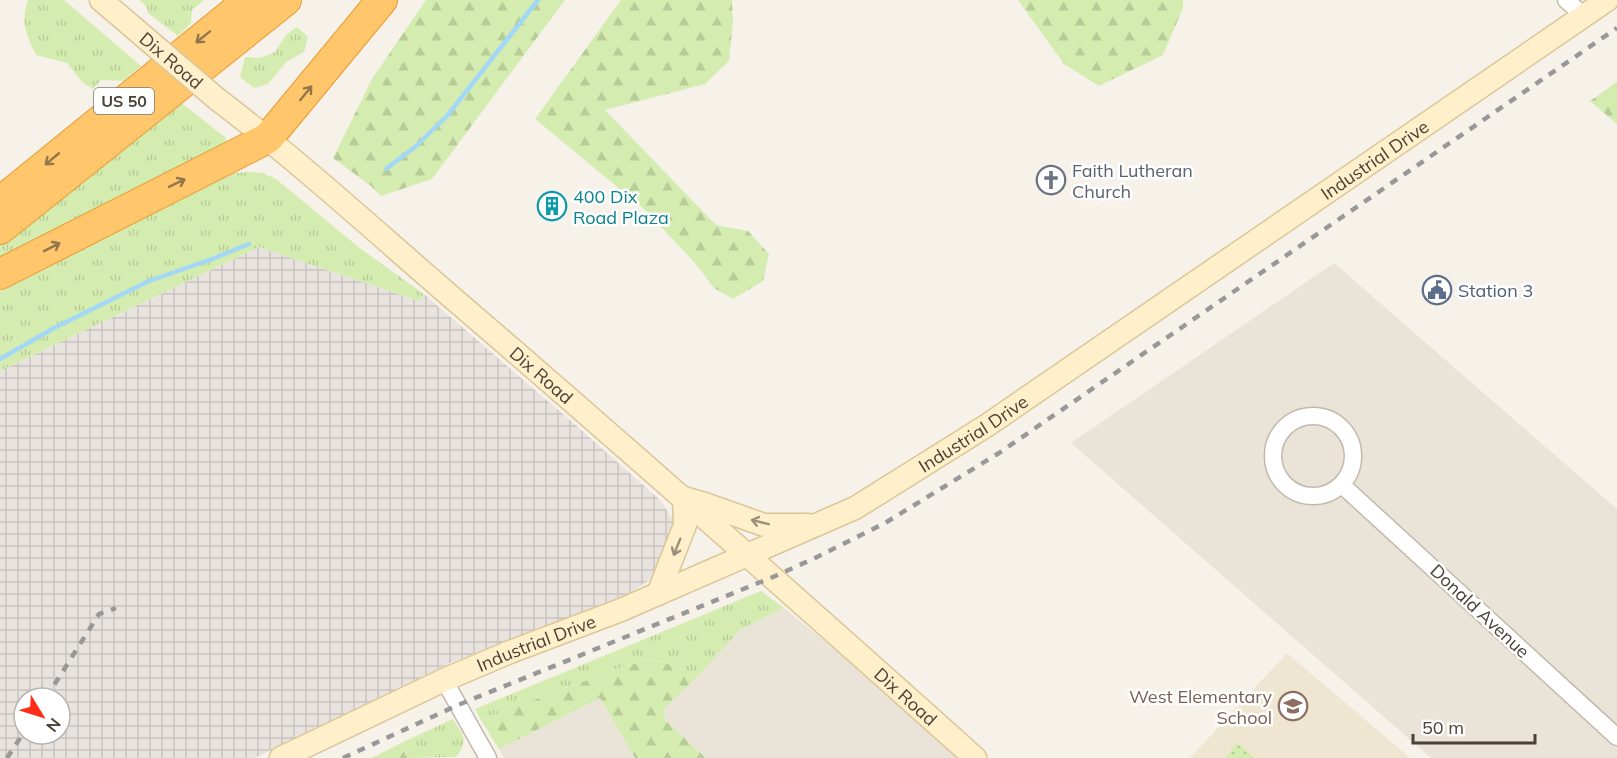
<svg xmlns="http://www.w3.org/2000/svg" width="1617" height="758" font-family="Mulish,sans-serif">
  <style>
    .residential { fill: #eae3d7 }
    .industrial { fill: url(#industrial-grid); fill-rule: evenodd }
    .education { fill: #efe6d2 }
    .grass { fill: url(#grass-tufts) }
    .forest { fill: url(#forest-firs) }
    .park { fill: url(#park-dots) }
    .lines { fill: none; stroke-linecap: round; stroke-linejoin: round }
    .stream { stroke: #a2d8f5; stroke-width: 4.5 }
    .minor-casing { stroke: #c2b9ab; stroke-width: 19 }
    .secondary-casing { stroke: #dbc698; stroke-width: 25 }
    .motorway-casing { stroke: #e89b31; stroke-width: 32 }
    .minor { stroke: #fff; stroke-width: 16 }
    .secondary { stroke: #ffefca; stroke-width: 22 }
    .motorway { stroke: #ffc66b; stroke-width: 30 }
    .rail { stroke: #989898; stroke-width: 4.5; stroke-dasharray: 8 8; stroke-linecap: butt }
    .secondary-bridge-casing { stroke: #dbc698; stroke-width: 25; stroke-linecap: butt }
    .secondary-bridge { stroke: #ffefca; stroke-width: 22 }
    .oneway { stroke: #92764c }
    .oneway2 { stroke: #9b8f79 }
    .labels { text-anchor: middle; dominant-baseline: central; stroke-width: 5; stroke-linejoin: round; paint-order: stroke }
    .shield { fill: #fff; stroke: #807a73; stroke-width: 1.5 }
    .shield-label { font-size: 16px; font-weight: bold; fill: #4a4137 }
    .street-label { font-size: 18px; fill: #4a4137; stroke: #fff }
    .worship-label { font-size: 18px; fill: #5b616d; stroke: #fff; text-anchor: start }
    .culture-label { font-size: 18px; fill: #0d838f; stroke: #fff; text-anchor: start }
    .service-label { font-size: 18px; fill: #4e5e75; stroke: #fff; text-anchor: start }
    .education-label { font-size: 18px; fill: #785e54; stroke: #fff; text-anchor: end }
  </style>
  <defs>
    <pattern id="industrial-grid" width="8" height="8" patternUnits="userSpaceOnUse" patternTransform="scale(1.5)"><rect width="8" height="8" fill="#e8e3de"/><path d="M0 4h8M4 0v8" fill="none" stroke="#c8c4bf"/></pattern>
    <pattern id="grass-tufts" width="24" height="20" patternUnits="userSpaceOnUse" patternTransform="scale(1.5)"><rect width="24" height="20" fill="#d4ecb0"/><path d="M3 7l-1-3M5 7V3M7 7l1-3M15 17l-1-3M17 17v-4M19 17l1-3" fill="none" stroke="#b8cc98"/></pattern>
    <pattern id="forest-firs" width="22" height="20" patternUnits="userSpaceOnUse" patternTransform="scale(1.5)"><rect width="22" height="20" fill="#d4ecb0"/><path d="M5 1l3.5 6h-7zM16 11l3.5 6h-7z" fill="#b8cc98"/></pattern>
    <pattern id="park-dots" width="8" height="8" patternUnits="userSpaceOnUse" patternTransform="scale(1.5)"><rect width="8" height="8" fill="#d4ecb0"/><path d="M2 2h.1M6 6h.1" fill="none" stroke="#b8cc98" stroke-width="1.8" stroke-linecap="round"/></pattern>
  </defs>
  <rect width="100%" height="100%" fill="#f6f1e9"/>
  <path class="residential" d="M 1334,263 L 1617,509 L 1617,758 L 1431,758 L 1071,443 Z
    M 784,608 L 917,717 L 966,758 L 706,758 L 665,720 L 664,709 L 700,674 L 740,630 Z
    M 600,698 L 635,758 L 504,758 L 499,749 Z"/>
  <path class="industrial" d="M 259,247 L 419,301 L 425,295 L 579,428 L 661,501 L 672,518 L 675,533 L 662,566 L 651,579 L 630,593 L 450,663 L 255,758 L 0,758 L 0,371 ZM 24,698 L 60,698 L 60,734 L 24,734 Z"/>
  <path class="education" d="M 1287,653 L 1410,758 L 1190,758 Z"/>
  <path class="grass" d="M 28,0 L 64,0 L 141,66 L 123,81 L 101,80 L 93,89 L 83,83 L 67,63 L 36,55 C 26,35 20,22 28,0 Z
    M 139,0 L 204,0 L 192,10 L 191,23 L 178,36 L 148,13 L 147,7 Z
    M 297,27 L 308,37 L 304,52 L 286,62 L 268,84 L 254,88 L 240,77 L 245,57 L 260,58 L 275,52 L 286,35 Z
    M 179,101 L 226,138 L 226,145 L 0,267 L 0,243 Z
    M 249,172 L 263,173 L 276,179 L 361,249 L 425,295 L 419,301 L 259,247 L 0,371 L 0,291 L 39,267 L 233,173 Z
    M 761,591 L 784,608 L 740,630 L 700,674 L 651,659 L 622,667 L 481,720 L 475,709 Z
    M 453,719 C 463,736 470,739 456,757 L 410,758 L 403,742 Z"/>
  <path class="forest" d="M 426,0 L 565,0 L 432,179 L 381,196 L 371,186 L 333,158 L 372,79 Z
    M 621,0 L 732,0 L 733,23 L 729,61 L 705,84 L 605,110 L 716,225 L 748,231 L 769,254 L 763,281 L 733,299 L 714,288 L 695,263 L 644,209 L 535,119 Z
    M 1018,0 L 1183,0 L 1183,8 L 1163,55 L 1099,86 L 1064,64 Z
    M 1617,82 L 1617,124 L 1590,101 Z
    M 651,659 L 700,674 L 664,709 L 665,720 L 706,758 L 635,758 L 600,698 L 499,749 L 481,720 L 622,667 Z
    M 403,742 L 410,758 L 372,758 Z"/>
  <path class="park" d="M 1237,743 L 1255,758 L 1225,758 Z"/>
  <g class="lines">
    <path class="stream" d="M 386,169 L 415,147 L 447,116 L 538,0
      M 0,359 L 54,328 L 149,281 L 212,259 L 249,244"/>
    <g class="minor-casing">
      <path id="minor" d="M 1566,0 L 1584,16
        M1273 456a40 40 0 1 1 80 0a40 40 0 1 1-80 0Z
        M 1342,485 L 1617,737
        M 444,680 L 488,758"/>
    </g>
    <g class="secondary-casing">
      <g id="secondary">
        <path d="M 101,0 L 135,29"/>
        <path id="s1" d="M 217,99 C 300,162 377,233 456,301 C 631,451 803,604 975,758"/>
        <path d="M 658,594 L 685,525 L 684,498 L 705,504 L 764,525 L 808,525"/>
        <path id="s2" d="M 281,758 L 444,680 L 510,652 L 621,610 L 855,508 L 986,426 L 1607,0"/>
      </g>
    </g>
    <g class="motorway-casing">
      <path id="motorway" d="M 0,202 L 249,0
        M 0,229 L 286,0
        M 0,274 L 268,138 L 382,0"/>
    </g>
    <use href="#minor" class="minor"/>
    <use href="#secondary" class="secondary"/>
    <use href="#motorway" class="motorway"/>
    <path class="rail" d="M 46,698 L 99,614 L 116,608
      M 7,758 L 24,732
      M 343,758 L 458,705 L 773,577 L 815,558 L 885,523 L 999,453 L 1617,28"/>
    <g class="secondary-bridge-casing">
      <g id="secondary-bridge">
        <path id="s3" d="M 135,29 L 217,99"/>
      </g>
    </g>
    <use href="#secondary-bridge" class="secondary-bridge"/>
  </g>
  <defs><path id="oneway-shaft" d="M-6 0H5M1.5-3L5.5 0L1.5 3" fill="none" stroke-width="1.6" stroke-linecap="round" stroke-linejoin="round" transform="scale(1.5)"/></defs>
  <g class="oneway">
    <use href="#oneway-shaft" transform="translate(203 37) rotate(141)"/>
    <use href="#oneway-shaft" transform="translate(306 93) rotate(-51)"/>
    <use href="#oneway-shaft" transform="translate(52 159) rotate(140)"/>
    <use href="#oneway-shaft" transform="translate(177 183) rotate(-26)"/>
    <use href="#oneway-shaft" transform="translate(52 247) rotate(-27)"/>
  </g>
  <g class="oneway2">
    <use href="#oneway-shaft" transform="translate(760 522) rotate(-166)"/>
    <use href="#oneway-shaft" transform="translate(677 547) rotate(112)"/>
  </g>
  <defs>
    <g id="church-ring" transform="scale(1.5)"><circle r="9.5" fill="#fff" stroke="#6b7280" stroke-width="1.5"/><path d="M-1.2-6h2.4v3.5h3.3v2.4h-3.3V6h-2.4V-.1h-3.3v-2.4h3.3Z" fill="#6b7280"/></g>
    <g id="building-ring" transform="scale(1.5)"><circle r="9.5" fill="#fff" stroke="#0f9aa8" stroke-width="1.5"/><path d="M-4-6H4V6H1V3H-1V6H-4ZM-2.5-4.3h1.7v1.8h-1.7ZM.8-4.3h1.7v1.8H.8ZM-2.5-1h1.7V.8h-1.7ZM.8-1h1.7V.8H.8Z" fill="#0f9aa8"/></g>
    <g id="civic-ring" transform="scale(1.5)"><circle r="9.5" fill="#fff" stroke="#5c6f8a" stroke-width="1.5"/><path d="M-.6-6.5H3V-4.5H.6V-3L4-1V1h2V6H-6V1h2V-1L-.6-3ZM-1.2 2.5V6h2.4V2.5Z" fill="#5c6f8a"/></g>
    <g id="school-ring" transform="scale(1.5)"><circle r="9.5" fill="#fff" stroke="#8d6e63" stroke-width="1.5"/><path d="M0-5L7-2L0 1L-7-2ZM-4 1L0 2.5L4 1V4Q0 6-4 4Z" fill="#8d6e63"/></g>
  </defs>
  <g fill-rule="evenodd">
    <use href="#church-ring" x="1051" y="180"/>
    <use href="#building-ring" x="552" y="206"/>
    <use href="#civic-ring" x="1437" y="290"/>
    <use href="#school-ring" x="1293" y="706"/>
  </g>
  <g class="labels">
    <rect class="shield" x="94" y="88" width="60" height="26" rx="4.5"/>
    <g class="shield-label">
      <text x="124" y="101">US 50</text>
    </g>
    <g class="street-label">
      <text stroke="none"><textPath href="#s3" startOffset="48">Dix Road</textPath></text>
      <text stroke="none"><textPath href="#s2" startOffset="1252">Industrial Drive</textPath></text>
      <text stroke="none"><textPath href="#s1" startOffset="426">Dix Road</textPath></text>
      <text stroke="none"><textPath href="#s2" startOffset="766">Industrial Drive</textPath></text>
      <text transform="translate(1480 611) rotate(43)">Donald Avenue</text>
      <text stroke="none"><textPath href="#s2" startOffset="280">Industrial Drive</textPath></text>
      <text stroke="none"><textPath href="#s1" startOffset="912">Dix Road</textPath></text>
    </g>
    <g class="worship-label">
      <text x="1072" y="170">Faith Lutheran<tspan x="1072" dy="21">Church</tspan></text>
    </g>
    <g class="culture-label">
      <text x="573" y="196">400 Dix<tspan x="573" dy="21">Road Plaza</tspan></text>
    </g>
    <g class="service-label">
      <text x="1458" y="290">Station 3</text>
    </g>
    <g class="education-label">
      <text x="1272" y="696">West Elementary<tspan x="1272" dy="21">School</tspan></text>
    </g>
  </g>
  <g transform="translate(42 716) rotate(128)"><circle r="28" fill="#ffffff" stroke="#b7b3af" stroke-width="1.5"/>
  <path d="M0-4.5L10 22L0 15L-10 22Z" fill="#ff2d17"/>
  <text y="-9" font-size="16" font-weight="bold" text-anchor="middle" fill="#4a4137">N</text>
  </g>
  <path d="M1413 734v9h122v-9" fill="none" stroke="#4a4137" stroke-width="3"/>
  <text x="1422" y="734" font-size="18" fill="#4a4137" stroke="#ffffff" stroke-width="4.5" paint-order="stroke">50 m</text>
</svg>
